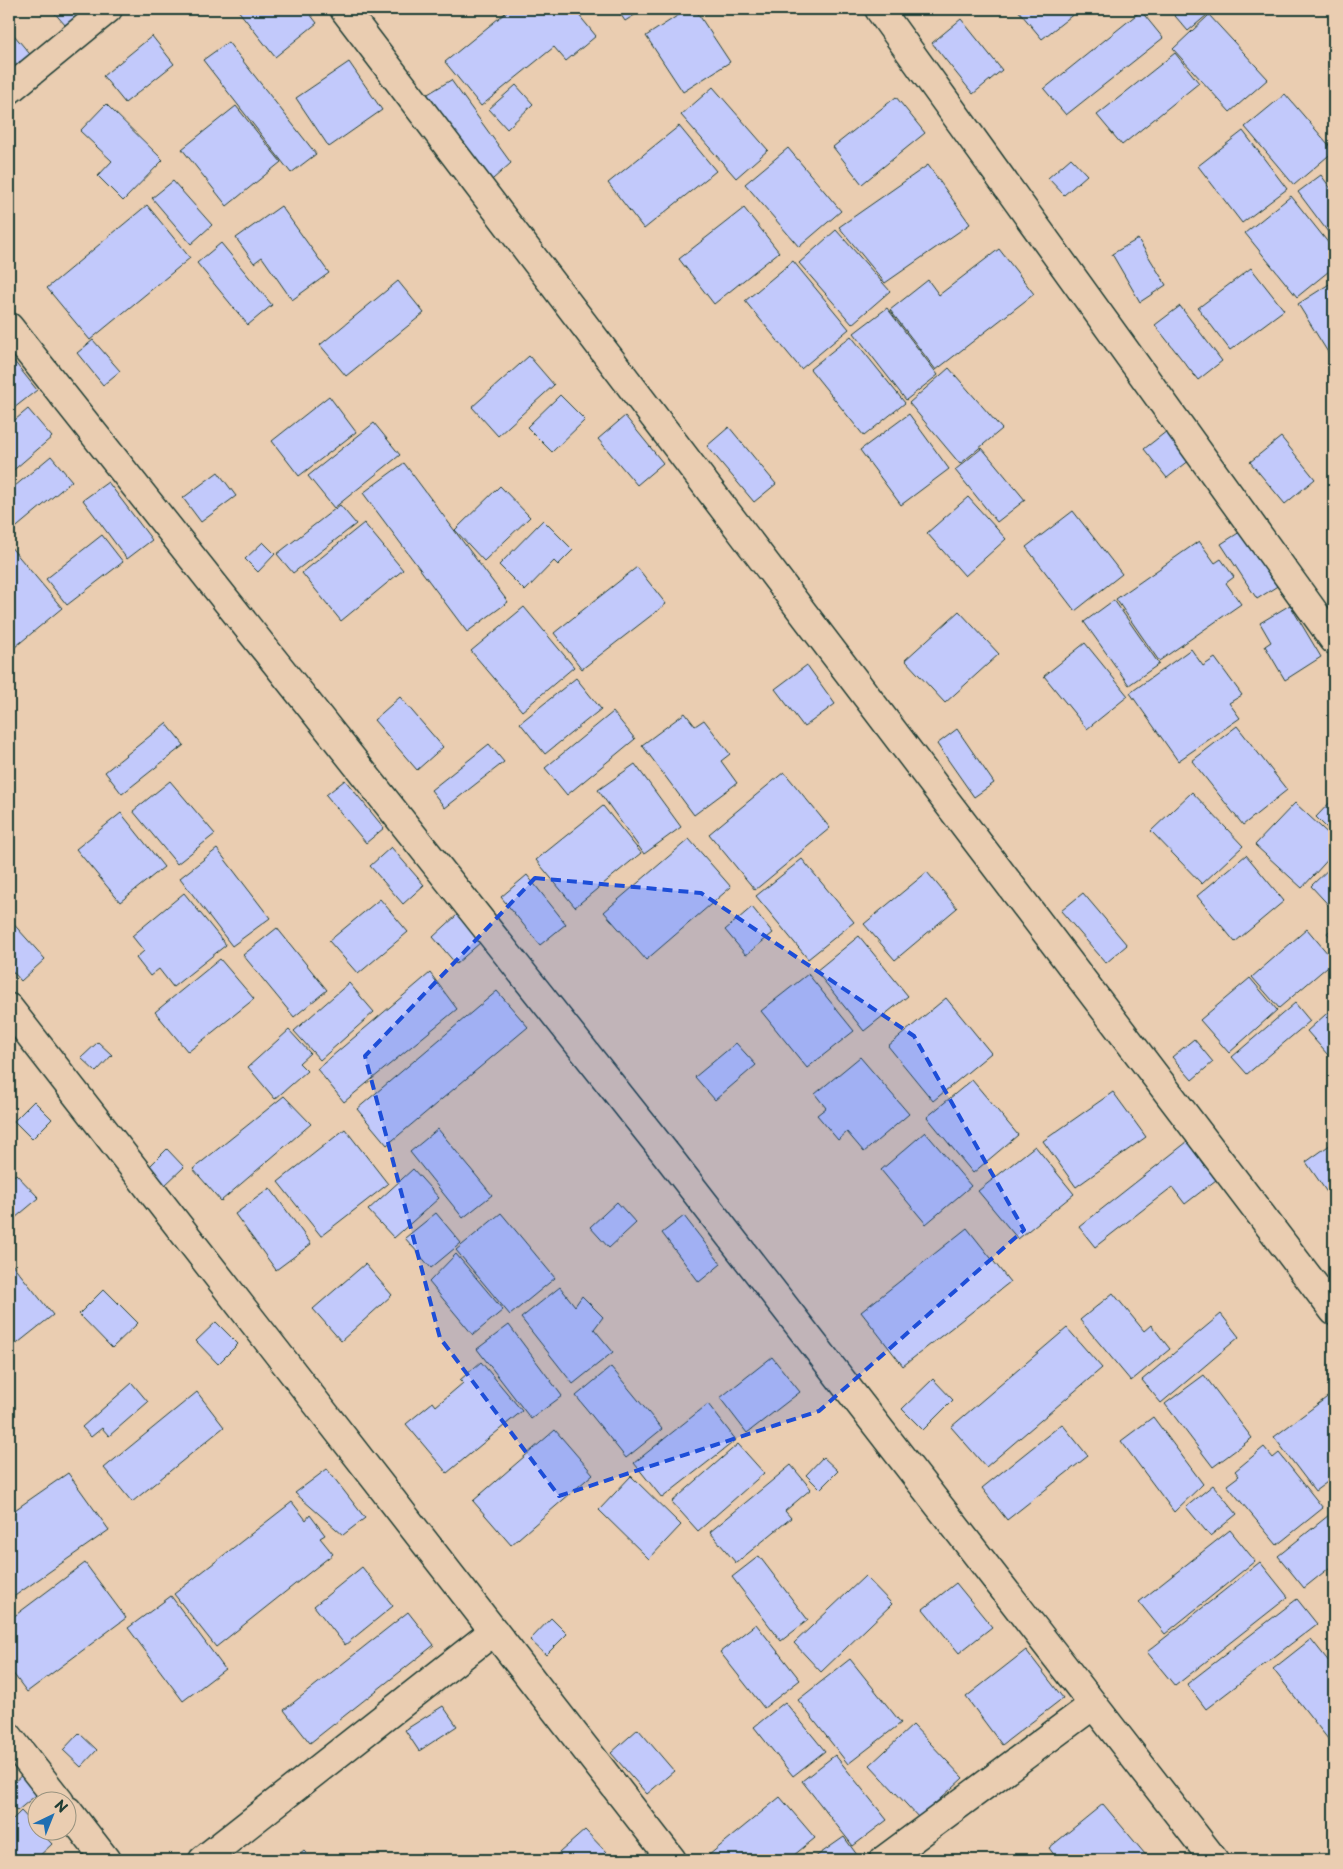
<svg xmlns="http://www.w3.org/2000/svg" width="1343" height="1869" font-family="'Playpen Sans',sans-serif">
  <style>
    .building { fill: #c2c9fb; stroke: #1f3d34 }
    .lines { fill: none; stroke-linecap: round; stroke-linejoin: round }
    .minor-casing { stroke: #1f3d34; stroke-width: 31 }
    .minor { stroke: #eacdb1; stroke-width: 28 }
    .marked { fill: #1d4ed8; fill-opacity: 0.2; stroke: #1d4ed8; stroke-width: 4; stroke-dasharray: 10 6; stroke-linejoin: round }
  </style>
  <rect width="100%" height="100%" fill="#eacdb1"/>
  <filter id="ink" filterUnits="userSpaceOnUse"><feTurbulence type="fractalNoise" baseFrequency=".02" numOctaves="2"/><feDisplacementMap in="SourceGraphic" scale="10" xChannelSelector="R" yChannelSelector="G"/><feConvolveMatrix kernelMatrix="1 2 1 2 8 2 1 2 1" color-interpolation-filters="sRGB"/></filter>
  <g filter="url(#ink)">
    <path class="building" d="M 51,9 L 87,9 L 66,26 Z
      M 237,9 L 306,9 L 317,23 L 275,57 Z
      M 510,9 L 574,9 L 596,36 L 566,61 L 554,47 L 481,106 L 445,62 Z
      M 617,9 L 644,9 L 625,21 Z
      M 688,9 L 695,9 L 730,62 L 683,92 L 646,36 Z
      M 1017,9 L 1080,9 L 1042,39 Z
      M 1169,9 L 1214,9 L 1188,31 Z
      M 1141,11 L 1163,38 L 1066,115 L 1044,89 Z
      M 1209,15 L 1268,79 L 1230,112 L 1173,49 Z
      M 961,19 L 1002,70 L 973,94 L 932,43 Z
      M 9,29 L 34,59 L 9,80 Z
      M 152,36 L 174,64 L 125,103 L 103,76 Z
      M 228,42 L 316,154 L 291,173 L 203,60 Z
      M 1175,53 L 1199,83 L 1122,145 L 1097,115 Z
      M 349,62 L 382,110 L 329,147 L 296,98 Z
      M 451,80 L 511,163 L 484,187 L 418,100 Z
      M 516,85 L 533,104 L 507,129 L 489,109 Z
      M 713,87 L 768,150 L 736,178 L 681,115 Z
      M 1285,94 L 1334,151 L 1294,185 L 1245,127 Z
      M 896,97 L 925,133 L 862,184 L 833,147 Z
      M 106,104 L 163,160 L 123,201 L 98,176 L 112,161 L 80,131 Z
      M 236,106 L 281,162 L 227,206 L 182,149 Z
      M 679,126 L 716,171 L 644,229 L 608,183 Z
      M 1243,131 L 1287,189 L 1242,223 L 1198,166 Z
      M 788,148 L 841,211 L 799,247 L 745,184 Z
      M 1071,158 L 1087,175 L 1064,195 L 1048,178 Z
      M 928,165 L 970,224 L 885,283 L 839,227 Z
      M 1321,175 L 1334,193 L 1334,240 L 1298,192 Z
      M 173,181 L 212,225 L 191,244 L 152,198 Z
      M 1291,196 L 1334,250 L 1334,267 L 1297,297 L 1245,233 Z
      M 147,205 L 190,258 L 90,340 L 47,288 Z
      M 281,206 L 329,273 L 292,300 L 262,257 L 254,263 L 236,238 Z
      M 744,208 L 779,252 L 714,304 L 679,259 Z
      M 836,230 L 890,291 L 852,324 L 799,263 Z
      M 1138,239 L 1166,285 L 1140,302 L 1112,254 Z
      M 221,243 L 272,305 L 248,325 L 197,263 Z
      M 999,249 L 1034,294 L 936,370 L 890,310 L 928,280 L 939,295 Z
      M 793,261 L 849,329 L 801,369 L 745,301 Z
      M 1251,268 L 1284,310 L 1230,350 L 1198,308 Z
      M 398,281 L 424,313 L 346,376 L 320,345 Z
      M 1334,281 L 1334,362 L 1298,304 Z
      M 1180,306 L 1222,361 L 1198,380 L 1155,325 Z
      M 887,308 L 938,375 L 906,400 L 854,333 Z
      M 851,336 L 905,403 L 864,436 L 810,369 Z
      M 93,340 L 120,371 L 103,385 L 77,353 Z
      M 9,355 L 37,390 L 9,412 Z
      M 529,356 L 554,385 L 498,436 L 472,407 Z
      M 949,368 L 1002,429 L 960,464 L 909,403 Z
      M 560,395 L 585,420 L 552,452 L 527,427 Z
      M 329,396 L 356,432 L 299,476 L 272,441 Z
      M 28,409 L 52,437 L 9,474 L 9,425 Z
      M 909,414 L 949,469 L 901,505 L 860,450 Z
      M 625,416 L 663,463 L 637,485 L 598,439 Z
      M 374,423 L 400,455 L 334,508 L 308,476 Z
      M 729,427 L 776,484 L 754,502 L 707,446 Z
      M 1167,431 L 1190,460 L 1167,478 L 1144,449 Z
      M 1281,437 L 1315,479 L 1285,504 L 1250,462 Z
      M 982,448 L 1025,500 L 997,522 L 955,470 Z
      M 51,456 L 72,481 L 12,531 L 9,527 L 9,491 Z
      M 404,463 L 508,602 L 467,632 L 363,493 Z
      M 218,472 L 236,496 L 201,522 L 183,498 Z
      M 108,482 L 152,540 L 127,559 L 83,500 Z
      M 500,486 L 530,517 L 484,561 L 455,530 Z
      M 968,497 L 1006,539 L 965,576 L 927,533 Z
      M 340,505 L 356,524 L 293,573 L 277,554 Z
      M 1073,511 L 1122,574 L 1075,611 L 1026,547 Z
      M 543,520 L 573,550 L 558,565 L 554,561 L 525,591 L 499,565 Z
      M 364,523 L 403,570 L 341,621 L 302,573 Z
      M 1243,530 L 1279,585 L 1257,599 L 1221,544 Z
      M 102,535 L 123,562 L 67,605 L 46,579 Z
      M 1199,541 L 1215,563 L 1221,559 L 1234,577 L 1226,583 L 1241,604 L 1159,661 L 1116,599 Z
      M 263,542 L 275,554 L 258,572 L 245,559 Z
      M 9,545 L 62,608 L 9,652 Z
      M 637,567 L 666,604 L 582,669 L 554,633 Z
      M 1114,600 L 1159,664 L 1129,685 L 1084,622 Z
      M 1290,605 L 1321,657 L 1285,680 L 1265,646 L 1271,642 L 1260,623 Z
      M 524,607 L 574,667 L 522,711 L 471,651 Z
      M 959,611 L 999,654 L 945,703 L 905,660 Z
      M 1085,643 L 1128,696 L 1087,729 L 1044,676 Z
      M 1191,649 L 1203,666 L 1215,658 L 1242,695 L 1229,703 L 1240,718 L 1178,761 L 1130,693 Z
      M 807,665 L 835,704 L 804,727 L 775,689 Z
      M 576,678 L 601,709 L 545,754 L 520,723 Z
      M 400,697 L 443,747 L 417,770 L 374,720 Z
      M 613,712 L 635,739 L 567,795 L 545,768 Z
      M 685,713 L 695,726 L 704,720 L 730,754 L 721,761 L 737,783 L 694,815 L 642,745 Z
      M 166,723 L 184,745 L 122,794 L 105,772 Z
      M 1237,726 L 1287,790 L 1243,825 L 1192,761 Z
      M 957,729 L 994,783 L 974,797 L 937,744 Z
      M 489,744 L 504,762 L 445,808 L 431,790 Z
      M 635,764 L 681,827 L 644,854 L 598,790 Z
      M 784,772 L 830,828 L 755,890 L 709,834 Z
      M 345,780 L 384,828 L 366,843 L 326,795 Z
      M 170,781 L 215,834 L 177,864 L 133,811 Z
      M 1192,792 L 1243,846 L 1202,884 L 1151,831 Z
      M 1334,798 L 1334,835 L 1316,817 Z
      M 1295,803 L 1334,839 L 1334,853 L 1302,888 L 1255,845 Z
      M 603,806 L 641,853 L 575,907 L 536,860 Z
      M 121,813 L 164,867 L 120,902 L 76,849 Z
      M 689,839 L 731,887 L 646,960 L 604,912 Z
      M 391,847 L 424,885 L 403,904 L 370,866 Z
      M 217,849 L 270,918 L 232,946 L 180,878 Z
      M 1246,855 L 1284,901 L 1235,942 L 1197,896 Z
      M 802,859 L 854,922 L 808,959 L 756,896 Z
      M 1334,864 L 1334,911 L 1311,886 Z
      M 927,872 L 957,908 L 895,960 L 864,924 Z
      M 527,875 L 566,924 L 540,945 L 501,897 Z
      M 184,893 L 226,945 L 173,987 L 159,969 L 150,976 L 136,958 L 144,951 L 132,936 Z
      M 1083,893 L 1127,945 L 1106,963 L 1061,911 Z
      M 380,899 L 408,932 L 358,974 L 329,941 Z
      M 752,907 L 773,933 L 746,955 L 725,930 Z
      M 457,915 L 481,942 L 456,964 L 433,937 Z
      M 9,919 L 45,959 L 21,981 L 9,967 Z
      M 1334,927 L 1334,941 L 1327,933 Z
      M 277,928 L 327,990 L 294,1017 L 243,955 Z
      M 1307,929 L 1334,961 L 1279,1008 L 1252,977 Z
      M 859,936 L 908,996 L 864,1031 L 816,971 Z
      M 220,959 L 254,999 L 188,1052 L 155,1012 Z
      M 430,973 L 457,1009 L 344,1102 L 317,1069 Z
      M 808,974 L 854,1031 L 807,1068 L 761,1011 Z
      M 1250,978 L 1277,1010 L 1229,1053 L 1200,1020 Z
      M 349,983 L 374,1012 L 320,1060 L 294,1031 Z
      M 497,991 L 528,1027 L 387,1145 L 357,1109 Z
      M 946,998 L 991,1053 L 933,1101 L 888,1046 Z
      M 1295,1003 L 1310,1021 L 1247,1074 L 1232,1057 Z
      M 1334,1007 L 1334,1062 L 1307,1031 Z
      M 289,1030 L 310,1053 L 299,1063 L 307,1071 L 275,1099 L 248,1067 Z
      M 1194,1039 L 1213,1062 L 1192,1080 L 1172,1057 Z
      M 98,1042 L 112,1055 L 96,1072 L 81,1058 Z
      M 736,1043 L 756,1065 L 715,1100 L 695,1077 Z
      M 860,1057 L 909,1114 L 864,1152 L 847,1132 L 838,1140 L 817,1115 L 826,1108 L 815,1094 Z
      M 972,1080 L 1018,1135 L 973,1173 L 927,1117 Z
      M 1113,1092 L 1146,1137 L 1076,1187 L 1043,1141 Z
      M 284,1096 L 311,1124 L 221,1201 L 193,1169 Z
      M 34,1101 L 52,1119 L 32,1139 L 14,1121 Z
      M 345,1129 L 388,1184 L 321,1236 L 278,1182 Z
      M 438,1129 L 492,1195 L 463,1218 L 410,1152 Z
      M 925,1132 L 971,1186 L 926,1224 L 881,1170 Z
      M 1187,1142 L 1216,1180 L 1185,1204 L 1172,1187 L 1095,1247 L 1079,1227 Z
      M 1334,1142 L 1334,1200 L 1333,1201 L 1306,1162 Z
      M 1035,1146 L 1074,1194 L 1018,1239 L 978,1191 Z
      M 167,1149 L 184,1167 L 164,1186 L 147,1169 Z
      M 413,1169 L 439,1198 L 394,1238 L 368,1210 Z
      M 16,1174 L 39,1198 L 9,1223 L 9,1180 Z
      M 270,1188 L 311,1244 L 276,1270 L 235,1214 Z
      M 617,1202 L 636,1223 L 609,1248 L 590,1227 Z
      M 436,1213 L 461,1243 L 431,1268 L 405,1238 Z
      M 501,1213 L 555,1278 L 510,1315 L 456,1250 Z
      M 684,1216 L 721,1264 L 699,1282 L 662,1233 Z
      M 967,1228 L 1010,1282 L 903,1366 L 861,1312 Z
      M 456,1254 L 503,1310 L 473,1335 L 429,1282 Z
      M 12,1264 L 53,1315 L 9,1350 L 9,1266 Z
      M 365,1264 L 392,1295 L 341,1341 L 313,1309 Z
      M 560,1287 L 575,1306 L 582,1296 L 603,1317 L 594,1329 L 613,1352 L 573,1384 L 521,1318 Z
      M 104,1289 L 138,1323 L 112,1348 L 79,1314 Z
      M 1113,1293 L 1144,1331 L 1151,1325 L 1170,1349 L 1131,1381 L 1080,1320 Z
      M 1221,1314 L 1239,1337 L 1161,1403 L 1142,1380 Z
      M 216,1322 L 238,1344 L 218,1364 L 196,1341 Z
      M 509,1325 L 562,1396 L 531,1419 L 477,1349 Z
      M 1067,1328 L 1102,1368 L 986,1467 L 951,1427 Z
      M 772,1357 L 800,1392 L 747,1433 L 720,1398 Z
      M 481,1362 L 522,1411 L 447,1473 L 406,1424 L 433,1402 L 436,1406 L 463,1383 L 460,1380 Z
      M 611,1367 L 662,1429 L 626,1458 L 576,1396 Z
      M 1204,1375 L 1252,1438 L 1213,1467 L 1165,1404 Z
      M 933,1379 L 953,1400 L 923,1430 L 902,1409 Z
      M 132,1383 L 148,1402 L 109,1436 L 102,1428 L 91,1437 L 82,1427 Z
      M 197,1392 L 224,1427 L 132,1502 L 104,1468 Z
      M 1334,1392 L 1334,1477 L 1315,1491 L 1274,1437 Z
      M 708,1404 L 736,1440 L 662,1498 L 634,1463 Z
      M 1153,1417 L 1203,1484 L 1174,1512 L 1121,1441 Z
      M 1062,1424 L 1088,1456 L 1007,1520 L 982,1488 Z
      M 555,1430 L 593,1474 L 511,1545 L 473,1501 Z
      M 738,1444 L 764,1473 L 698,1531 L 672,1502 Z
      M 1264,1447 L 1273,1458 L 1279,1453 L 1323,1508 L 1277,1545 L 1227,1485 L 1239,1476 L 1235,1471 Z
      M 823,1457 L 838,1471 L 820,1489 L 806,1475 Z
      M 791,1465 L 811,1489 L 785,1511 L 791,1518 L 736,1563 L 710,1532 Z
      M 327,1469 L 365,1518 L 343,1535 L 295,1493 Z
      M 68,1473 L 109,1530 L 9,1600 L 9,1514 Z
      M 631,1476 L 681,1525 L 649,1559 L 599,1510 Z
      M 1213,1485 L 1237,1514 L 1210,1536 L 1186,1507 Z
      M 292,1502 L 306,1520 L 310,1515 L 325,1535 L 320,1538 L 333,1554 L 216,1647 L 174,1594 Z
      M 1334,1511 L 1334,1564 L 1304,1588 L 1278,1556 Z
      M 1230,1530 L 1255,1561 L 1165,1634 L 1139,1602 Z
      M 759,1556 L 808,1620 L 781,1641 L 732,1577 Z
      M 1260,1562 L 1288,1597 L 1175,1686 L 1147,1652 Z
      M 85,1563 L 126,1618 L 27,1692 L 9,1668 L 9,1620 Z
      M 362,1567 L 393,1606 L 345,1645 L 314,1606 Z
      M 865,1576 L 892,1604 L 821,1672 L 794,1643 Z
      M 956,1583 L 992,1627 L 959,1653 L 923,1609 Z
      M 171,1596 L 225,1669 L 183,1701 L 128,1628 Z
      M 1297,1599 L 1317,1624 L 1206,1709 L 1187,1684 Z
      M 408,1612 L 434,1645 L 310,1743 L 284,1710 Z
      M 551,1618 L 567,1634 L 546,1655 L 530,1640 Z
      M 756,1624 L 800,1680 L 764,1708 L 720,1652 Z
      M 1311,1639 L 1334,1668 L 1334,1742 L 1332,1744 L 1273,1669 Z
      M 1026,1650 L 1063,1698 L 1002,1745 L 966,1697 Z
      M 850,1659 L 901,1723 L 848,1764 L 798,1700 Z
      M 785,1702 L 825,1751 L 793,1776 L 754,1727 Z
      M 443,1706 L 457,1726 L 419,1751 L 405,1730 Z
      M 913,1725 L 963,1778 L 919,1818 L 870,1765 Z
      M 638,1729 L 674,1771 L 647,1794 L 611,1753 Z
      M 79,1733 L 97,1750 L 81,1767 L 63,1750 Z
      M 835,1755 L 887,1820 L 853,1846 L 802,1781 Z
      M 25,1772 L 41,1791 L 17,1811 L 9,1801 L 9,1787 Z
      M 780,1797 L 815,1838 L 788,1860 L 713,1860 L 709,1855 Z
      M 1103,1804 L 1150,1860 L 1058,1860 L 1049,1848 Z
      M 21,1811 L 52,1844 L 35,1860 L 9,1860 L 9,1823 Z
      M 585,1830 L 607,1853 L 599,1860 L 551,1860 Z
      M 844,1837 L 860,1859 L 857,1860 L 811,1860 Z
      M 304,1851 L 313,1860 L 293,1860 Z"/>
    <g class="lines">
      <g class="minor-casing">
        <path id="minor" d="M 344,9 L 1334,1311
          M 879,9 L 1334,640
          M 9,90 L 108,9
          M 9,327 L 666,1154 L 1214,1860
          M 9,1008 L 672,1860
          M 9,1737 L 60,1802
          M 68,1811 L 106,1860
          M 203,1860 L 494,1631
          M 884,1860 L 1093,1705"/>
      </g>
      <use href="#minor" class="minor"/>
    </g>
  </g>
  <path class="marked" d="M 535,878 L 701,893 L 914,1036 L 1024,1230 L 819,1411 L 559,1496 L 440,1338 L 365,1056 Z"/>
  <rect width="1343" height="1869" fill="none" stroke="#eacdb1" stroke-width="30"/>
  <rect x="15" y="15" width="1313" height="1839" fill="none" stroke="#1f3d34" stroke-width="2" filter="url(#ink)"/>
  <g transform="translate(52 1816) rotate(43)"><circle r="24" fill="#eacdb1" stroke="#99937f"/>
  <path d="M0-4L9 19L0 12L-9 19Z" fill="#1f6fb2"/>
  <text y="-8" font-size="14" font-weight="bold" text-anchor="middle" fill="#1f3d34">N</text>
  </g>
</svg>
